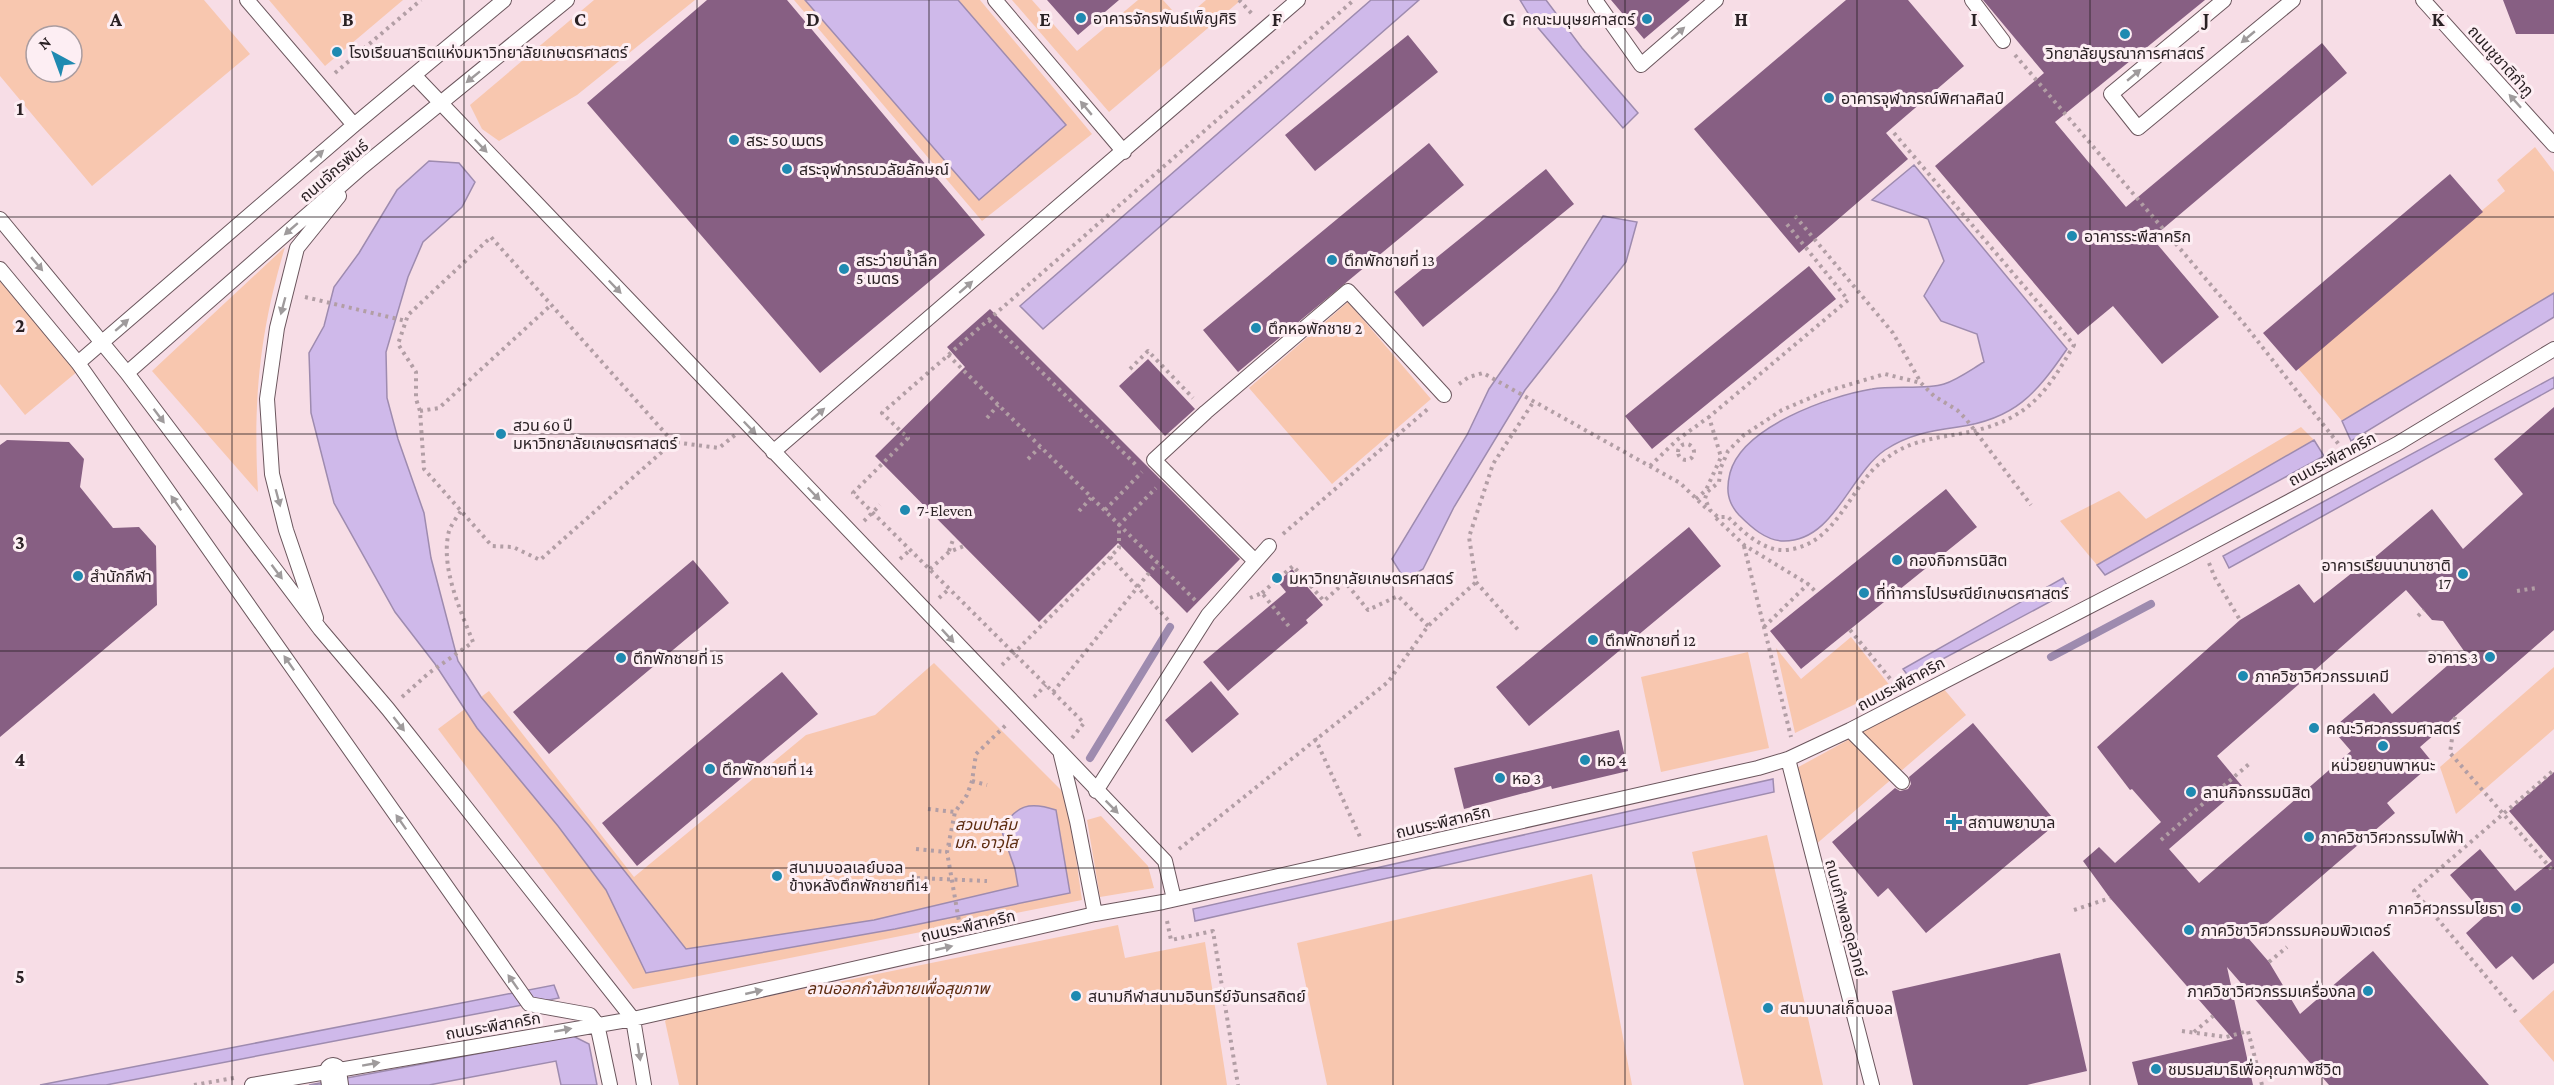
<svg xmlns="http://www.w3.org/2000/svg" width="2554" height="1085" font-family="'Crimson Pro','Noto Sans Thai',serif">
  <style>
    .green { fill: #f8c7af; fill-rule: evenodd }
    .water { fill: #cfb9ea; stroke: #9e8baf; stroke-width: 1.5 }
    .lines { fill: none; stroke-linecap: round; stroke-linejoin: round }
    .stream { stroke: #9e8baf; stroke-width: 8 }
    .building { fill: #875f83; fill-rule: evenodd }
    .service-casing { stroke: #6b565d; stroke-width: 16 }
    .minor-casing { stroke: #6b565d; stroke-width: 28 }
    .path { stroke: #b29ea5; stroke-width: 4; stroke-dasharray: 3 4.5; stroke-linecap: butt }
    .service { stroke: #fff; stroke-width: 14 }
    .minor { stroke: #fff; stroke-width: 26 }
    .oneway { fill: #9f9b9c }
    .grid { fill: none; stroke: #2a2124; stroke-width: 1.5; stroke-opacity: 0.55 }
    .poi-dot { fill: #1f8ab1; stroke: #fdeef3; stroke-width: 2 }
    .labels { text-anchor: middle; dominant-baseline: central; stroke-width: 6; stroke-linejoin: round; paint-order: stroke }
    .poi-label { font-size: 16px; fill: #2a2124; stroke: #fdeef3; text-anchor: start }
    .street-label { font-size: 16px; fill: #2a2124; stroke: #fdeef3 }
    .park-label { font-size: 16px; font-style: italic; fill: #5d2c10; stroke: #fdeef3 }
    .grid-label { font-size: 20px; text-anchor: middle; font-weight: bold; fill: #2a2124; stroke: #fdeef3; stroke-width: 6; stroke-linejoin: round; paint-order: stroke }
  </style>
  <rect width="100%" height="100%" fill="#f7dde6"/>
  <path class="green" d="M 0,0 L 204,0 L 250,54 L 92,186 L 0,76 ZM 36,36 L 72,36 L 72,72 L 36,72 Z
    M 269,0 L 403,0 L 325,66 Z
    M 594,0 L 695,0 L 577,95 L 499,141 L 482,129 L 470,105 Z
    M 794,0 L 980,0 L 1092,134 L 982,221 Z
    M 1012,0 L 1032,0 L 1077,51 L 1138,0 L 1163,0 L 1182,21 L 1206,0 L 1241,0 L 1109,112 Z
    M 2535,147 L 2554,172 L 2554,293 L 2342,421 L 2297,367 L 2505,191 L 2497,180 Z
    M 285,247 C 259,334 253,402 258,492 L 152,371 Z
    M 0,277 L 78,371 L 25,415 L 0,384 Z
    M 1348,302 L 1431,399 L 1332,484 L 1249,388 Z
    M 2301,427 L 2314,440 L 2097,565 L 2060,521 L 2119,491 L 2146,519 Z
    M 1851,637 L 1891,687 L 1795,733 L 1776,648 L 1801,679 Z
    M 1748,652 L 1769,748 L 1661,772 L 1641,677 Z
    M 934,663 L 1067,796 L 1082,900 L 633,989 L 438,729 L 489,691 L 634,877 L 806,735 L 875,715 Z
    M 2554,667 L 2554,729 L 2456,814 L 2440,767 Z
    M 1943,688 L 1966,715 L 1814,846 L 1793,770 Z
    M 1101,816 L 1148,866 L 1154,888 L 1100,897 L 1087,820 Z
    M 1767,835 L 1823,1085 L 1744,1085 L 1692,852 Z
    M 1592,874 L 1632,1085 L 1327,1085 L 1297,943 Z
    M 1118,925 L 1125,958 L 1205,942 L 1227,1085 L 679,1085 L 665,1021 L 671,1016 Z
    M 2554,990 L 2554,1062 L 2519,1021 Z"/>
  <path class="water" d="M 805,0 L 958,0 L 1066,125 L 979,200 Z
    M 1371,0 L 1419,0 L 1043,329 L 1020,306 Z
    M 1520,0 L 1546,0 L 1582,48 L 1638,113 L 1623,128 L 1534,23 Z
    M 429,161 L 459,163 L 475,182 L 462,207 L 423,242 L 408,277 L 386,352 L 387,398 L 398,439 L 424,513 L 431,558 L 458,661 L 481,697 L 589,826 L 686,949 L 874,920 L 1018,886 L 1015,869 L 1001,829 C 1017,805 1029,801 1056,810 L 1070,893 L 895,929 L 646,973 L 606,890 L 558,826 L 477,728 L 435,664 L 395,612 L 334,503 L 311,413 L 309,353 L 324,326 L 334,287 L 359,253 L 397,190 Z
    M 1914,165 L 2067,349 C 2036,394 2015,419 1958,427 C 1931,431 1909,434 1885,450 C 1849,475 1834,541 1784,541 C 1766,541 1751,527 1739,515 C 1727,502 1726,489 1730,473 C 1742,427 1829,396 1872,389 C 1893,385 1925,390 1944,384 C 1957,380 1972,369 1984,362 L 1977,334 L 1941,321 L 1924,296 L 1944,261 L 1928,219 L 1872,200 Z
    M 1603,216 L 1637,222 L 1626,262 L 1525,390 L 1454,507 L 1423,569 L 1405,580 L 1392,559 L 1467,435 L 1489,389 L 1557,291 Z
    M 2554,293 L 2554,317 L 2351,441 L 2342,421 Z
    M 2554,377 L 2554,388 L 2229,568 L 2223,556 Z
    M 2314,440 L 2324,456 L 2105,575 L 2097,565 Z
    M 2063,578 L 2070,591 L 1909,677 L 1903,669 Z
    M 1773,779 L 1774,792 L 1195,921 L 1193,909 Z
    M 554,985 L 559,998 L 106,1085 L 40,1085 Z
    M 573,1036 L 589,1044 L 597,1085 L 561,1085 L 556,1061 L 429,1085 L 309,1085 Z"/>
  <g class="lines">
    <path class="stream" d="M 2051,657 L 2151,604
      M 1090,758 L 1170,627"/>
  </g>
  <path class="building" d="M 707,0 L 787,0 L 985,235 L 820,373 L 587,103 Z
    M 1047,0 L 1119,0 L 1078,35 Z
    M 1611,0 L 1690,0 L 1644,39 Z
    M 1846,0 L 1908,0 L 1964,66 L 1886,133 L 1908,159 L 1799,253 L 1694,129 Z
    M 1983,0 L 2205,0 L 2055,122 L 2126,207 L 2322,43 L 2347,73 L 2152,238 L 2219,317 L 2162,364 L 2113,306 L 2078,335 L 1935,166 L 2044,73 Z
    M 2503,0 L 2554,0 L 2554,34 L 2516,34 Z
    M 1408,35 L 1438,72 L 1315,171 L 1285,135 Z
    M 1429,143 L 1464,185 L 1238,372 L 1203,330 Z
    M 1546,169 L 1574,204 L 1423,327 L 1394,292 Z
    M 2450,174 L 2483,212 L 2296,371 L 2263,333 Z
    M 1809,266 L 1836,299 L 1652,449 L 1625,416 Z
    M 990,309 L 1240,559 L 1187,613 L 1118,543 L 1039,622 L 875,456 L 965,367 L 947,347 Z
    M 1148,359 L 1195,409 L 1165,436 L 1119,386 Z
    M 2554,407 L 2554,630 L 2420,747 L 2433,763 L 2387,803 L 2395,813 L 2249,939 L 2269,962 L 2300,1014 L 2373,951 L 2489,1085 L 2329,1085 L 2227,967 L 2253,1085 L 2138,1085 L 2132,1062 L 2233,1039 L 2110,898 L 2083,861 L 2099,847 L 2115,863 L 2161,822 L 2132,789 L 2130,790 L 2097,747 L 2240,620 L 2299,584 L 2314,603 L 2372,557 L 2374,558 L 2432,509 L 2463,549 L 2523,494 L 2494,459 ZM 2406,590 L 2432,620 L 2443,621 L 2464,651 L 2392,714 L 2374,693 L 2332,729 L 2351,751 L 2199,883 L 2169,849 L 2242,786 L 2217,756 Z
    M 7,440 L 69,442 L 84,459 L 80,487 L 113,528 L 139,527 L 156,546 L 157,605 L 0,737 L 0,445 Z
    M 1946,489 L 1977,527 L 1801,669 L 1770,631 Z
    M 1689,527 L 1721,566 L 1529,726 L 1496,687 Z
    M 693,560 L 729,603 L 549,754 L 513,712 Z
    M 1292,569 L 1323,605 L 1306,620 L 1308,623 L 1228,691 L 1203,662 L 1286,592 L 1278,582 Z
    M 782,672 L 818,714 L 637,866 L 602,823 Z
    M 1211,681 L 1239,714 L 1192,753 L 1165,720 Z
    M 1973,723 L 2057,823 L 1926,933 L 1888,888 L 1878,897 L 1832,842 L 1895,788 L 1900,791 L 1908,789 L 1911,784 L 1909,777 Z
    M 1619,730 L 1628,771 L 1552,789 L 1551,786 L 1464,809 L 1454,768 Z
    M 2554,772 L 2554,963 L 2533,980 L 2512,956 L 2496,969 L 2466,933 L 2485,916 L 2450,875 L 2480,849 L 2515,891 L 2552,861 L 2509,811 Z
    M 2060,953 L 2087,1071 L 2027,1085 L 1913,1085 L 1892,991 Z"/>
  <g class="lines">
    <g class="service-casing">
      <path id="service" d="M 247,0 L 354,125
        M 995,0 L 1124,152
        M 1595,0 L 1641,65 L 1716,0
        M 1972,0 L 2003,41
        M 2224,0 L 2111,94 L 2138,128 L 2293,0
        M 2423,0 L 2554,145
        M 414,75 L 1165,861 L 1174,899
        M 0,219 L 127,373 L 320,629 L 388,709 L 633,1019 L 644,1085
        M 0,269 L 78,363 L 529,1004 L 590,1015 L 597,1024 L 610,1085
        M 78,363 L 354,125 L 504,0
        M 127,373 L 362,167 L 567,0
        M 773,452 L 1298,0
        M 1255,561 L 1154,460 L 1206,412 L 1348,291 L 1444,395
        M 316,618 L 286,530 L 272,474 L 267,399 L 277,328 L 297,248 L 339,196
        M 1850,730 L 1902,782
        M 1061,755 L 1077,821 L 1095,914
        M 1788,759 L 1872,1085
        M 1096,791 L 1208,615 L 1269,546
        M 252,1085 L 633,1019 L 1095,914 L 1163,902 L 1758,768 L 1788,759 L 1850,730 L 2183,558 L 2397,444 L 2554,349"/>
    </g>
    <g class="minor-casing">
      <path id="minor" d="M 333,1071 L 335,1085"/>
    </g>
    <path class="path" d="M 1239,0 L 1253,15
      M 2015,55 L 2245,325 L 2344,451
      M 335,73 L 421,0
      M 1894,133 L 2074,345 C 2047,391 2031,417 1974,431 C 1947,437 1915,438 1891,455 C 1884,460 1876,466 1870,473 C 1845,502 1830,546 1786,550 C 1764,552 1742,531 1728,517 L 1718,517 L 1710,510 L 1705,499 L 1707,492 L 1719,482 L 1721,467 L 1728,451 L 1744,435 L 1782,410 L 1824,392 L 1885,374 L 1921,383
      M 1795,216 L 1893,333 L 1921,383 L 1934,396 L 1957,410 L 1966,419 L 2031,505
      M 305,297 L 406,321
      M 989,320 L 1136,465
      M 948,355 L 1197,602
      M 1130,369 L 1148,351 L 1193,398
      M 1459,384 L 1469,377 L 1483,373 L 1680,483 L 1709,511
      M 420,411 L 439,408 L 551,305
      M 987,418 L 998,405
      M 673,442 L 540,560 L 513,547 L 492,546 L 424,469 L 420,411 L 416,399 L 416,372 L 398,344 L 408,315 L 491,237 L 673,442 L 719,448 L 735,435
      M1678 452a8 8 0 1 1 16 0a8 8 0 1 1-16 0Z
      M 1028,459 L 1040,447
      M 1650,466 L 1677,440 L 1709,417
      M 1696,499 L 1706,490 L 1721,457 L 1709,417 L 1848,300 L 1786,223
      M 1105,510 L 1142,472
      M 1079,511 L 1091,498
      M 1716,518 L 1744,545 L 1808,584
      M 864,521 L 880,505
      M 1283,534 L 1430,407
      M 1744,546 L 1791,737
      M 949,551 L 954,537
      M 1110,557 L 1168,620
      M 900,559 L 910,550
      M 2209,563 L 2215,578 L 2240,620
      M 930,569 L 949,552 L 964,546
      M 1476,582 L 1520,632
      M 2517,591 L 2536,588
      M 1262,593 L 1293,566 L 1324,601 L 1345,582 L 1368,610 L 1398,596 L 1428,626
      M 939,598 L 949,589
      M 1250,598 L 1262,593 L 1291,629
      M 2418,616 L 2424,610
      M 1764,627 L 1808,584 L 1817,593
      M 1850,630 L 1897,687
      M 1002,665 L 1119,548 L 1119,525 L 1156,488
      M 1053,692 L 1157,563
      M 402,697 L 429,673 L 473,642 C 460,609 440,567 449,531 C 451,525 457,517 461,511
      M 1034,697 L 1046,685
      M 2455,717 L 2450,753 L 2554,872
      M 1072,738 L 1084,723 L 853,493 L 908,438 L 882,413 L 1354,0
      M 1315,738 L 1361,839
      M 972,781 L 987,785
      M 928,809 L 955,812
      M 2161,840 L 2249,764
      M 948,845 L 977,842
      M 916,849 L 947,852
      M 1179,849 L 1388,682 L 1428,626 L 1476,582 L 1469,537 L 1493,464 L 1534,401
      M 917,878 L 987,881
      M 2074,910 L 2110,898
      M 1167,921 L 1171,940 L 1213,931 L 1238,1085
      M 960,927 L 947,852 L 955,812 L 967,795 L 972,781 L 976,754 L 1007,724
      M 2269,962 L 2287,947
      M 2516,1012 L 2414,891 L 2554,770
      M 2182,1031 L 2226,1037 L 2248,1031 L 2262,1085
      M 2194,1032 L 2213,1016
      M 194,1085 L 234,1078"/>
    <use href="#service" class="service"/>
    <use href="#minor" class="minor"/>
  </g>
  <defs><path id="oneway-solid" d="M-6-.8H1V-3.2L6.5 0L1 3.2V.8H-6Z" transform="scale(1.5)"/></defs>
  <g class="oneway">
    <use href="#oneway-solid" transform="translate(1678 33) rotate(-41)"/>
    <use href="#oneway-solid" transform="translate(2248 37) rotate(140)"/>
    <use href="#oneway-solid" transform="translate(2134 75) rotate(-40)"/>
    <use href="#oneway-solid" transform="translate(473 77) rotate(141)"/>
    <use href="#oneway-solid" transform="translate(2515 101) rotate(-132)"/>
    <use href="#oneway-solid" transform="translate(1086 108) rotate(-130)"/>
    <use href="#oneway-solid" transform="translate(481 146) rotate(46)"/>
    <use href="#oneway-solid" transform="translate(317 156) rotate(-41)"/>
    <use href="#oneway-solid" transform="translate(291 229) rotate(139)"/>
    <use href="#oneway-solid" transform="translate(37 264) rotate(50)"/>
    <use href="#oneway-solid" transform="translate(615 287) rotate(46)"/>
    <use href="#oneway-solid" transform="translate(966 287) rotate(-41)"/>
    <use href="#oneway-solid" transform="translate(283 306) rotate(105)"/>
    <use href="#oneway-solid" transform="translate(122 325) rotate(-41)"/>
    <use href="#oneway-solid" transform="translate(818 414) rotate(-41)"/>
    <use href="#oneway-solid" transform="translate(159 416) rotate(53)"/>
    <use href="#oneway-solid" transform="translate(750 428) rotate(46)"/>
    <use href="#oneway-solid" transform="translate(814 494) rotate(46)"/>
    <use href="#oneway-solid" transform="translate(278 498) rotate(75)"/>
    <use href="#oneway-solid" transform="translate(176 503) rotate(-125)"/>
    <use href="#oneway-solid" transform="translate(277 572) rotate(53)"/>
    <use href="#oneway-solid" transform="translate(948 636) rotate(47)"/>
    <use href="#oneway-solid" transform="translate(289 663) rotate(-125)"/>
    <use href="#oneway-solid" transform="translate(399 724) rotate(52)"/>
    <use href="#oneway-solid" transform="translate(1112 807) rotate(45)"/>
    <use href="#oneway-solid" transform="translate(401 822) rotate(-125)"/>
    <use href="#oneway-solid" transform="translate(944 948) rotate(-13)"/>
    <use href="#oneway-solid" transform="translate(513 982) rotate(-125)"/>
    <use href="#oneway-solid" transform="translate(754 992) rotate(-13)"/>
    <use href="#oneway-solid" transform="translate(563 1030) rotate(-10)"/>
    <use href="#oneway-solid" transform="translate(639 1052) rotate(81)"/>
    <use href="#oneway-solid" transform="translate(371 1064) rotate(-10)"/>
  </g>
  <path class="grid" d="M 232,0 L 232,1085M 464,0 L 464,1085M 697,0 L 697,1085M 929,0 L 929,1085M 1161,0 L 1161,1085M 1393,0 L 1393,1085M 1625,0 L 1625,1085M 1857,0 L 1857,1085M 2090,0 L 2090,1085M 2322,0 L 2322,1085M 0,217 L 2554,217M 0,434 L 2554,434M 0,651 L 2554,651M 0,868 L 2554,868"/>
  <g class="poi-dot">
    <circle cx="1081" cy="18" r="6"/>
    <circle cx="1647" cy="19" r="6"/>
    <circle cx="2125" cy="34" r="6"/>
    <circle cx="337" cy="52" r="6"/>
    <circle cx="1829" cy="98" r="6"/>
    <circle cx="734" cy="140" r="6"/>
    <circle cx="787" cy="169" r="6"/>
    <circle cx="2072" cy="236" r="6"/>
    <circle cx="1332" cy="260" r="6"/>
    <circle cx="844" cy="269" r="6"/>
    <circle cx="1256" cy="328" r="6"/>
    <circle cx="501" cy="434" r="6"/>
    <circle cx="905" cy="510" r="6"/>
    <circle cx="1897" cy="560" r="6"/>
    <circle cx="2463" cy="574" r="6"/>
    <circle cx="78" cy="576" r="6"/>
    <circle cx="1277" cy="578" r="6"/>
    <circle cx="1864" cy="593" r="6"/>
    <circle cx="1593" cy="640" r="6"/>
    <circle cx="2490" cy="657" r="6"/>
    <circle cx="621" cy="658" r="6"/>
    <circle cx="2243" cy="676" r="6"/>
    <circle cx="2314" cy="728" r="6"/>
    <circle cx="2383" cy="746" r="6"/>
    <circle cx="1585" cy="760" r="6"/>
    <circle cx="710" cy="769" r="6"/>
    <circle cx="1500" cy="778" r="6"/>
    <circle cx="2191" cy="792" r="6"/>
    <path d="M1951 813h6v6h6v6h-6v6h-6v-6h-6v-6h6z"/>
    <circle cx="2309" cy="837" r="6"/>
    <circle cx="777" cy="876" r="6"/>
    <circle cx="2516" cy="908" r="6"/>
    <circle cx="2189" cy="930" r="6"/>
    <circle cx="2368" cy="991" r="6"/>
    <circle cx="1076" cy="996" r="6"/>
    <circle cx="1768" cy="1008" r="6"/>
    <circle cx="2156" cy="1069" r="6"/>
  </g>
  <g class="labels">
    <g class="poi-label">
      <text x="1093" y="18">อาคารจักรพันธ์เพ็ญศิริ</text>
      <text x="1635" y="19" text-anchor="end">คณะมนุษยศาสตร์</text>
      <text x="349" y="52">โรงเรียนสาธิตแห่งมหาวิทยาลัยเกษตรศาสตร์</text>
      <text x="2125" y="53" text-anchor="middle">วิทยาลัยบูรณาการศาสตร์</text>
      <text x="1841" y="98">อาคารจุฬาภรณ์พิศาลศิลป์</text>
      <text x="746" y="140">สระ 50 เมตร</text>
      <text x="799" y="169">สระจุฬาภรณวลัยลักษณ์</text>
      <text x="2084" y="236">อาคารระพีสาคริก</text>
      <text x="856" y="260">สระว่ายน้ำลึก<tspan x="856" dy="18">5 เมตร</tspan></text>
      <text x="1344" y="260">ตึกพักชายที่ 13</text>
      <text x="1268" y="328">ตึกหอพักชาย 2</text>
      <text x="513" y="425">สวน 60 ปี<tspan x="513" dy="18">มหาวิทยาลัยเกษตรศาสตร์</tspan></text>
      <text x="917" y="510">7-Eleven</text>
      <text x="1909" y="560">กองกิจการนิสิต</text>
      <text x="2451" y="565" text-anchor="end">อาคารเรียนนานาชาติ<tspan x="2451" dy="18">17</tspan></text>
      <text x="90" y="576">สำนักกีฬา</text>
      <text x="1289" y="578">มหาวิทยาลัยเกษตรศาสตร์</text>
      <text x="1876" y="593">ที่ทำการไปรษณีย์เกษตรศาสตร์</text>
      <text x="1605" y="640">ตึกพักชายที่ 12</text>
      <text x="2478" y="657" text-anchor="end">อาคาร 3</text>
      <text x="633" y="658">ตึกพักชายที่ 15</text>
      <text x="2255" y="676">ภาควิชาวิศวกรรมเคมี</text>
      <text x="2326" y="728">คณะวิศวกรรมศาสตร์</text>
      <text x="1597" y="760">หอ 4</text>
      <text x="2383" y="765" text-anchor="middle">หน่วยยานพาหนะ</text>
      <text x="722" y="769">ตึกพักชายที่ 14</text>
      <text x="1512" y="778">หอ 3</text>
      <text x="2203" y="792">ลานกิจกรรมนิสิต</text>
      <text x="1968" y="822">สถานพยาบาล</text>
      <text x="2321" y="837">ภาควิชาวิศวกรรมไฟฟ้า</text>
      <text x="789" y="867">สนามบอลเลย์บอล<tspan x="789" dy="18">ข้างหลังตึกพักชายที่14</tspan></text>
      <text x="2504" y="908" text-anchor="end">ภาควิศวกรรมโยธา</text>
      <text x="2201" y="930">ภาควิชาวิศวกรรมคอมพิวเตอร์</text>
      <text x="2356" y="991" text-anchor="end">ภาควิชาวิศวกรรมเครื่องกล</text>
      <text x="1088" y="996">สนามกีฬาสนามอินทรีย์จันทรสถิตย์</text>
      <text x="1780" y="1008">สนามบาสเก็ตบอล</text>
      <text x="2168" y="1069">ชมรมสมาธิเพื่อคุณภาพชีวิต</text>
    </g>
    <g class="street-label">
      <text transform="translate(2501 61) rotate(48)">ถนนชูชาติกำภู</text>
      <text transform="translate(334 171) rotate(-41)">ถนนจักรพันธ์</text>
      <text transform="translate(2332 459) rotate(-28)">ถนนระพีสาคริก</text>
      <text transform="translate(1901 684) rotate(-28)">ถนนระพีสาคริก</text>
      <text transform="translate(1443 822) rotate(-13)">ถนนระพีสาคริก</text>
      <text transform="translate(1846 918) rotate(75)">ถนนกำพลอดุลวิทย์</text>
      <text transform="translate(968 926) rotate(-13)">ถนนระพีสาคริก</text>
      <text transform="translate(493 1026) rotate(-10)">ถนนระพีสาคริก</text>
    </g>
    <g class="park-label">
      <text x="986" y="824">สวนปาล์ม<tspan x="986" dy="18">มก. อาวุโส</tspan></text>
      <text x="898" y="988">ลานออกกำลังกายเพื่อสุขภาพ</text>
    </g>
  </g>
  <g class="grid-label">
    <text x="116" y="26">A</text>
    <text x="348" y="26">B</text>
    <text x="580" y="26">C</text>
    <text x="813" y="26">D</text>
    <text x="1045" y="26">E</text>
    <text x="1277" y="26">F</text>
    <text x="1509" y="26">G</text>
    <text x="1741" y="26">H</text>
    <text x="1974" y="26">I</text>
    <text x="2206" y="26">J</text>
    <text x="2438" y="26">K</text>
    <text x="20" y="115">1</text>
    <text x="20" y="332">2</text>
    <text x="20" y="549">3</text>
    <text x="20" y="766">4</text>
    <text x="20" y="983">5</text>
  </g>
  <g transform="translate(54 54) rotate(319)"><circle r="28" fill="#fdeef3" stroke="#a99ca0" stroke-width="1.5"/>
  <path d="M0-4.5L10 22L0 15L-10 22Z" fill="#1f8ab1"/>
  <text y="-9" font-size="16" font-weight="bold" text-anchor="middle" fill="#2a2124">N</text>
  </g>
</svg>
